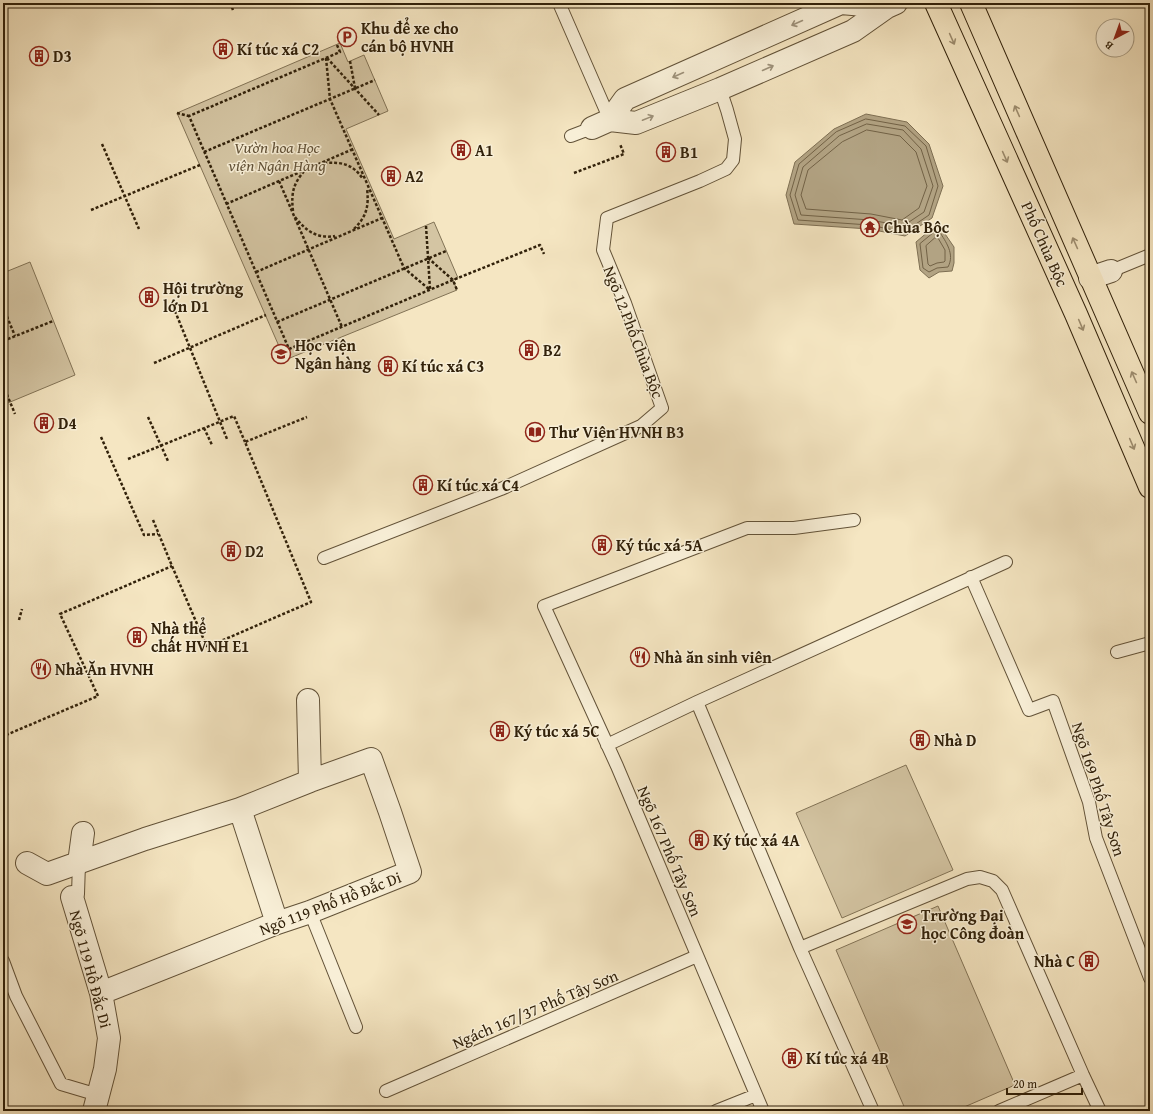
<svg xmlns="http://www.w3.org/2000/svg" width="1153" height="1114" font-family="'Gentium Book Plus',serif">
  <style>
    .green { fill: #d4c5a3; stroke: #827356 }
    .water { fill: #b2a383; stroke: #7e6f53 }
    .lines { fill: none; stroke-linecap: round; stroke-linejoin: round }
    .shore { stroke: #726246; stroke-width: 1 }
    .service-casing { stroke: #625238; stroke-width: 14 }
    .minor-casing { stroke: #625238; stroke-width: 24 }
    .primary-casing { stroke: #31210a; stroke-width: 24 }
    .path { stroke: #31210a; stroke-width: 2.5; stroke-dasharray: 3 2; stroke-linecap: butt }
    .service { stroke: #f8efd7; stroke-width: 12 }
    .minor { stroke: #f8efd7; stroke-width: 22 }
    .primary { stroke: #f5e6c2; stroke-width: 22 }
    .oneway { stroke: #9e927b }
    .oneway2 { stroke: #9d8d6f }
    .labels { text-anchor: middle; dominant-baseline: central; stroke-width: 3; stroke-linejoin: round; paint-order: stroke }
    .poi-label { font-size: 16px; font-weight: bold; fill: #31210a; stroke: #f8efd7; text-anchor: start }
    .park-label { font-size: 16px; font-style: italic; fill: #625238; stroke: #f8efd7 }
    .street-label { font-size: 16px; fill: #31210a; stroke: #f8efd7 }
  </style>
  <rect width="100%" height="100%" fill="#f5e6c2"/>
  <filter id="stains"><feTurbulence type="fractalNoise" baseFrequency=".005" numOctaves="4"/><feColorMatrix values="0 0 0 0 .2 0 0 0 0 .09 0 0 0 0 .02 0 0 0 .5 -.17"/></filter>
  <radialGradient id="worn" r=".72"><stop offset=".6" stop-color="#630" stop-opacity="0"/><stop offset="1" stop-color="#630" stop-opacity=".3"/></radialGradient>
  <path class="green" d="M 340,43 L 348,62 L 364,55 L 388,111 L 346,129 L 394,239 L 434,222 L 458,278 L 453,280 L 457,290 L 285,360 L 177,113 Z
    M 30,262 L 75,375 L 3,405 L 3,273 Z
    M 906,765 L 953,870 L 842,918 L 796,813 Z
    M 938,906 L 1015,1085 L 955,1111 L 906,1111 L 836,950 Z"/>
  <path class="water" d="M 866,114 L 907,122 L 929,144 L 943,186 L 932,218 L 905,236 L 869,229 L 794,224 L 786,195 L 795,162 L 834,129 Z
    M 936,225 L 941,228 L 954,247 L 954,263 L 952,271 L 939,272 L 929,278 L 920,270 L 916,242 Z"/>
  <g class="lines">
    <path class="shore" d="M 866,119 L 905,126 L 926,146 L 938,186 L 929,215 L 904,232 L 869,225 L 798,220 L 790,195 L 799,164 L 836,132 Z
      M 867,124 L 903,130 L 921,149 L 933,186 L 924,212 L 903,226 L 870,220 L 801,215 L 795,195 L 803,167 L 839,136 Z
      M 867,130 L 900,136 L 916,152 L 927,186 L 919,208 L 902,220 L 871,214 L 806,209 L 801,195 L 808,170 L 842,142 Z
      M 937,230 L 939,231 C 946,242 955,254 948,267 L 937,268 L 929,272 L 923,268 L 920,244 Z
      M 935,238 L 938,238 L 945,250 L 945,261 L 944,262 L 937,263 L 930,266 L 928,264 L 926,246 Z"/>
    <g class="service-casing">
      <path id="service" d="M 559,3 L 610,120
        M 571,136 L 592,128
        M 1111,271 L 1150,255
        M 324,558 L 501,489 L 641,426 L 662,408 L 625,303 L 603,250 L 607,218 L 700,181 L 726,169 L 733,160 L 735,139 L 727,110 L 720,89
        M 971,577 L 1029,710 L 1053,701 L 1089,802 L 1096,838 L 1150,978
        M 1117,652 L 1150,643
        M 697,702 L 800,948 L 873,1111
        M 607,745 L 697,702 L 1006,562
        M 72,897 L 78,894 L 79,863
        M 310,912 L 356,1027
        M 800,948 L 967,879 L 980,877 L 993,881 L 1002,890 L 1083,1075 L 1100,1111
        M 3,961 L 16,996 L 61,1084 L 98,1095
        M 386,1091 L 697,956
        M 716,1111 L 756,1095
        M 763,1111 L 617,766 L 544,606 L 747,528 L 794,528 L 854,520
        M 999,1111 L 1083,1075"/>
    </g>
    <g class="minor-casing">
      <path id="minor" d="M 610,120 L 625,99 L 841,3 L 887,7
        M 592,128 L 610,120 L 636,123 L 720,89 L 853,31 L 887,7 L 896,3
        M 1090,278 L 1111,271
        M 27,863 L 47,874 L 145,839 L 240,809
        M 79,863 L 83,833
        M 72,897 L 101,993 L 109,1038 L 105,1069 L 94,1111
        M 277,923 L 240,809 L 310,781 L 308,700
        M 101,993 L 277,923 L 310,912 L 410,872 L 390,812 L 371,759 L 310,781"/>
    </g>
    <g class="primary-casing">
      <path id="primary" d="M 936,3 L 1076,314 L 1150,487
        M 971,3 L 1150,413"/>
    </g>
    <path class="path" d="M 230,3 L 233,10
      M 337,45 L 340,52 L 189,116 L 289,349 L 453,280 L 457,290
      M 326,58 L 330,99 L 404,268 L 430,290
      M 327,58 L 379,115
      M 350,61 L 355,88
      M 177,113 L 189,116
      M 102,144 L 139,229
      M 204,152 L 375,80
      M 324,163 C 341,162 352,163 363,179
      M 574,173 L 624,154 L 620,144
      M 279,181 L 342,327
      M 226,204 L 351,150
      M 91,210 L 200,165
      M 293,211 C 291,193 293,184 305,170
      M 295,217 C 306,231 317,239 335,236
      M 426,226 L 430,289
      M 354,229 C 367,216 369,206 367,188
      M 428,258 L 453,280 L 540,245 L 544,254
      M 256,272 L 382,218
      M 3,307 L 15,336
      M 175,311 L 227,439
      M 277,322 L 446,251
      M 3,341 L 53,321
      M 285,360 L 289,349
      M 154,363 L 266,315
      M 3,385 L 15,414
      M 148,417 L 168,461
      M 204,428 L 212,445
      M 101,437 L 144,535 L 158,534
      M 128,459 L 234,416 L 245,442
      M 153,520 L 172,566 L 207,647 L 311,602 L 245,442 L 307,417
      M 19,620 L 22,609
      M 6,735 L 98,696 L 60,614 L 172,566"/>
    <use href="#service" class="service"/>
    <use href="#minor" class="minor"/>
    <use href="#primary" class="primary"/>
  </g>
  <defs><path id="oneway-shaft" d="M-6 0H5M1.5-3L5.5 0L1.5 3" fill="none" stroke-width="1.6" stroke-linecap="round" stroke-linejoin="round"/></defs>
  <g class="oneway">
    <use href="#oneway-shaft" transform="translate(797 23) rotate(156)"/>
    <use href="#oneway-shaft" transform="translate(768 68) rotate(-24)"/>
    <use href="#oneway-shaft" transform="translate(678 75) rotate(156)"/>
    <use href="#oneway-shaft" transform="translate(648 118) rotate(-22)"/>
  </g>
  <g class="oneway2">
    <use href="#oneway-shaft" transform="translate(952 39) rotate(66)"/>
    <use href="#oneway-shaft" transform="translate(1017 111) rotate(-114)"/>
    <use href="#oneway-shaft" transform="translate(1005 157) rotate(66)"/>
    <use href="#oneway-shaft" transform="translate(1075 243) rotate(-114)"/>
    <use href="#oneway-shaft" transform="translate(1081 325) rotate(67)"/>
    <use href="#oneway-shaft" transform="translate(1134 377) rotate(-114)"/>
    <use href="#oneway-shaft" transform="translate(1132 444) rotate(67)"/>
  </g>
  <defs>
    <g id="parking-ring" transform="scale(1)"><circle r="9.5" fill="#f8efd7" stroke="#8f2418" stroke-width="1.5"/><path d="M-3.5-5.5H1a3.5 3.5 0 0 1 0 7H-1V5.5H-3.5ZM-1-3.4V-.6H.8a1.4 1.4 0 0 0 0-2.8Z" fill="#8f2418"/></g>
    <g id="building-ring" transform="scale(1)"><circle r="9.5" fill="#f8efd7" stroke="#8f2418" stroke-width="1.5"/><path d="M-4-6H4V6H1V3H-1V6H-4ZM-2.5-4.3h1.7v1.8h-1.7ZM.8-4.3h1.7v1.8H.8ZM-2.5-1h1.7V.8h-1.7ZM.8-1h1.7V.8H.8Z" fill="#8f2418"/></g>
    <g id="temple-ring" transform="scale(1)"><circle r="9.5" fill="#f8efd7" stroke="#8f2418" stroke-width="1.5"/><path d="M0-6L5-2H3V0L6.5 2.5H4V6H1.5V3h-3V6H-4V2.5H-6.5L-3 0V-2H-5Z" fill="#8f2418"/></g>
    <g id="university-ring" transform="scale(1)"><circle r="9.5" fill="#f8efd7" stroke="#8f2418" stroke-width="1.5"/><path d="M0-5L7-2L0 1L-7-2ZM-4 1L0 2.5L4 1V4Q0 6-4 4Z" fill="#8f2418"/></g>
    <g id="library-ring" transform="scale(1)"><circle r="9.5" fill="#f8efd7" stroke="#8f2418" stroke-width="1.5"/><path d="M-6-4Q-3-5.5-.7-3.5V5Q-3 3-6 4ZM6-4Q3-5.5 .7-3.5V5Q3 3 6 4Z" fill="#8f2418"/></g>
    <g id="restaurant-ring" transform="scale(1)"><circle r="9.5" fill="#f8efd7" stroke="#8f2418" stroke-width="1.5"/><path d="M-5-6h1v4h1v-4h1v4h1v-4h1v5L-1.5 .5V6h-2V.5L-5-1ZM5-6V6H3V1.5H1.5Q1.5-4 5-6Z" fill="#8f2418"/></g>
  </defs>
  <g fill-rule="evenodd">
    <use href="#parking-ring" x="347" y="37"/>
    <use href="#building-ring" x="223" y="49"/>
    <use href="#building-ring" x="39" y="56"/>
    <use href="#building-ring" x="461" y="150"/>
    <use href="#building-ring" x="666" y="152"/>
    <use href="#building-ring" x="391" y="176"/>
    <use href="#temple-ring" x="870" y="227"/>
    <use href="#building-ring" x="149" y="297"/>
    <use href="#building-ring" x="529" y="350"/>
    <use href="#university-ring" x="281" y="354"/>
    <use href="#building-ring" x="388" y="366"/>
    <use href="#building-ring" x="44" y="423"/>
    <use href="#library-ring" x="535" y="432"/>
    <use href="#building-ring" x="423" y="485"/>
    <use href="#building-ring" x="602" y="545"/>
    <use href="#building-ring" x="231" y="551"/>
    <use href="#building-ring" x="137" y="637"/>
    <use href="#restaurant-ring" x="640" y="657"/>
    <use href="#restaurant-ring" x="41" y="669"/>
    <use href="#building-ring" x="500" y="731"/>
    <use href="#building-ring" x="920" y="740"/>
    <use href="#building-ring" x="699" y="840"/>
    <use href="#university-ring" x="907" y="924"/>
    <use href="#building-ring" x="1089" y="961"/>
    <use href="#building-ring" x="792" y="1058"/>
  </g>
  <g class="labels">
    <g class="poi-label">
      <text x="361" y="28">Khu để xe cho<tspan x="361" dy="18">cán bộ HVNH</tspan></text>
      <text x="237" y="49">Kí túc xá C2</text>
      <text x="53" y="56">D3</text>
      <text x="475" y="150">A1</text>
      <text x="680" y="152">B1</text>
      <text x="405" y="176">A2</text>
      <text x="884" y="227">Chùa Bộc</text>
      <text x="163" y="288">Hội trường<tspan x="163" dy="18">lớn D1</tspan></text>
      <text x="295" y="345">Học viện<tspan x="295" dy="18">Ngân hàng</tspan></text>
      <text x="543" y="350">B2</text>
      <text x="402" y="366">Kí túc xá C3</text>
      <text x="58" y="423">D4</text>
      <text x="549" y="432">Thư Viện HVNH B3</text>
      <text x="437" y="485">Kí túc xá C4</text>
      <text x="616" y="545">Ký túc xá 5A</text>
      <text x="245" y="551">D2</text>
      <text x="151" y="628">Nhà thể<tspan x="151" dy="18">chất HVNH E1</tspan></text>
      <text x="654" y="657">Nhà ăn sinh viên</text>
      <text x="55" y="669">Nhà Ăn HVNH</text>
      <text x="514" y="731">Ký túc xá 5C</text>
      <text x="934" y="740">Nhà D</text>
      <text x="713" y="840">Ký túc xá 4A</text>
      <text x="921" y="915">Trường Đại<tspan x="921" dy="18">học Công đoàn</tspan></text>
      <text x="1075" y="961" text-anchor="end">Nhà C</text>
      <text x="806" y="1058">Kí túc xá 4B</text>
    </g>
    <g class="park-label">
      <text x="277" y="147">Vườn hoa Học<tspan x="277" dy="18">viện Ngân Hàng</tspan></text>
    </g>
    <g class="street-label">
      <text transform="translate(1045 244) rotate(66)">Phố Chùa Bộc</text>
      <text transform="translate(634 332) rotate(69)">Ngõ 12 Phố Chùa Bộc</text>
      <text transform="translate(1099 789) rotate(72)">Ngõ 169 Phố Tây Sơn</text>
      <text transform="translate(670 851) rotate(67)">Ngõ 167 Phố Tây Sơn</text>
      <text transform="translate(330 903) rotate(-21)">Ngõ 119 Phố Hồ Đắc Di</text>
      <text transform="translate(91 969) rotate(75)">Ngõ 119 Hồ Đắc Di</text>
      <text transform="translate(535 1009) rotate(-23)">Ngách 167/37 Phố Tây Sơn</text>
    </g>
  </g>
  <rect width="1153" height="1114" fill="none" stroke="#f5e6c2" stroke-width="16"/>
  <rect x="4" y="4" width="1145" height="1106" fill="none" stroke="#31210a" stroke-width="2"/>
  <rect x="8" y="8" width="1137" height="1098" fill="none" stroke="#31210a"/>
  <g transform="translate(1115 38) rotate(221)"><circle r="19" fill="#f8efd7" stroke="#a89d85"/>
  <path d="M0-3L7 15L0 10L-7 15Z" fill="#8f2418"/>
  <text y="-6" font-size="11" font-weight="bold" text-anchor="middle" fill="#31210a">B</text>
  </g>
  <path d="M1007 1088v6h75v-6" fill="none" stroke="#31210a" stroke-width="2"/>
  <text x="1013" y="1088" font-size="12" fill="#31210a" stroke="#f8efd7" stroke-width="3" paint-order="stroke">20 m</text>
  <rect width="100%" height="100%" filter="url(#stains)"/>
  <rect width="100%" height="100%" fill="url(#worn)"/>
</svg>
